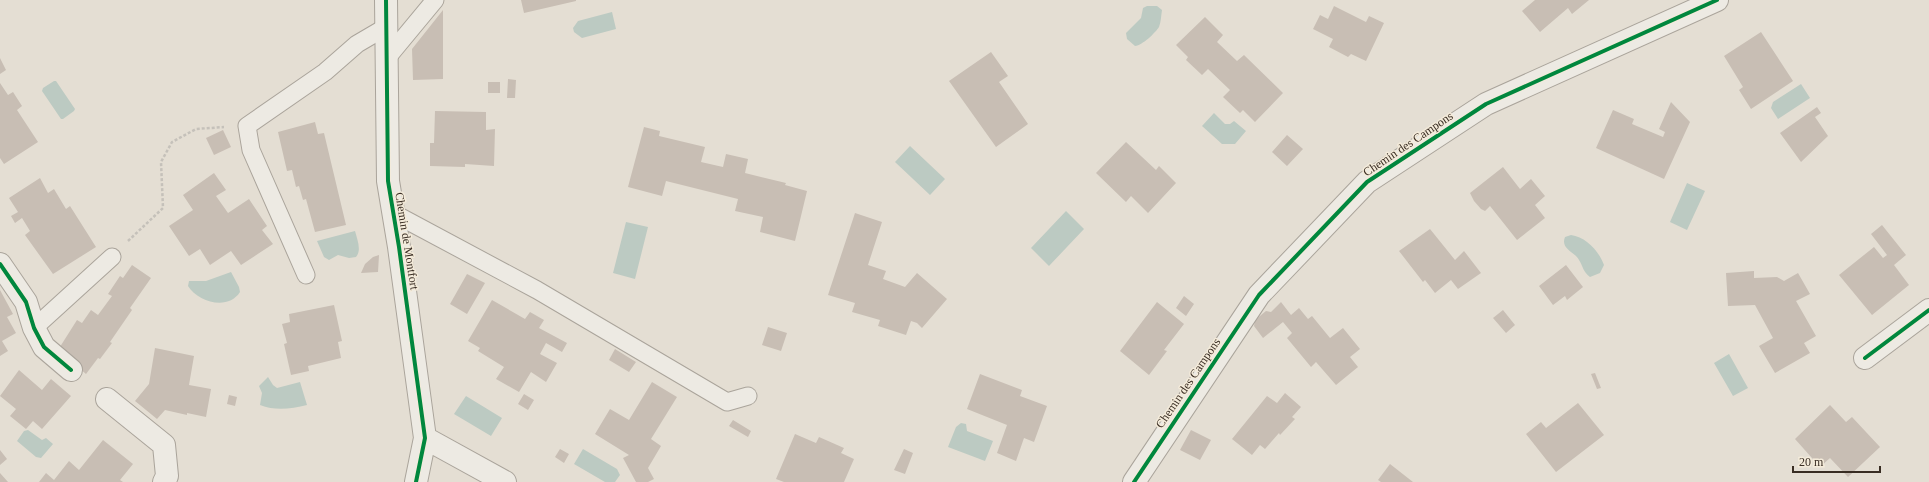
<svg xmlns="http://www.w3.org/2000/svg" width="1929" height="482" font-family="Georgia,serif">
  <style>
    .water { fill: #bccac2 }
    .building { fill: #c8beb4 }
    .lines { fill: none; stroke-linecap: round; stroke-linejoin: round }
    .service-casing { stroke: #aaa49b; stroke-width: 19 }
    .minor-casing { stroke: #aaa49b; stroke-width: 24 }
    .path { stroke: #c5c1ba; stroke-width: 2.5; stroke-dasharray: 3 2; stroke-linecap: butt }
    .service { stroke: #edeae3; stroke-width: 17 }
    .minor { stroke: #edeae3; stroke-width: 22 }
    .cycleway-casing { stroke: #f4ebda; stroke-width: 6 }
    .cycleway { stroke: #00873e; stroke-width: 4 }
    .labels { text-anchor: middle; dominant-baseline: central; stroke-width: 3; stroke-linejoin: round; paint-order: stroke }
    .street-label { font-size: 12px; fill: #392d23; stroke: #f4ebda }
  </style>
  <rect width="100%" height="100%" fill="#e4ded3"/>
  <path class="water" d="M 1147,6 L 1157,6 L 1162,10 C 1161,16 1161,22 1159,27 C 1155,33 1143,45 1135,46 L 1127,39 L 1126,33 L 1141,18 L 1143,8 Z
    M 612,12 L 616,29 L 582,38 L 574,32 L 573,28 L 578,21 Z
    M 54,81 L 56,81 L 75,109 L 74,111 L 63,119 L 61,119 L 42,91 L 43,88 Z
    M 1801,84 L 1810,98 L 1778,119 L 1771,108 L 1773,102 Z
    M 1214,113 L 1225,124 L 1230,124 L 1234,121 L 1246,131 L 1235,144 L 1222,144 L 1202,126 Z
    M 910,146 L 945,179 L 930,195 L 895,162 Z
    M 1687,183 L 1705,191 L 1687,230 L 1670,222 Z
    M 1066,211 L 1084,229 L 1049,266 L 1031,248 Z
    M 626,222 L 648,227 L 635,279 L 613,273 Z
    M 355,231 C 357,239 362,250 356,257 L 349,258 L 338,255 L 329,260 L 324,257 L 317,241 Z
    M 1571,235 C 1586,237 1599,251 1604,265 L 1600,273 L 1590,277 C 1583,272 1583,266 1579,260 C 1575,252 1560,249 1565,237 Z
    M 231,272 L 239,287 L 240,292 C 228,311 198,302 188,286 L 189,281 L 206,281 Z
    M 1729,354 L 1748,388 L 1733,396 L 1714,363 Z
    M 268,377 L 273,385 L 277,388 L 300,382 L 307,405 C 291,409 275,411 260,405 L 262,393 L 259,386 Z
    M 466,396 L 502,418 L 491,436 L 454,414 Z
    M 961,423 L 966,424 L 967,431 L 993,441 L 985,461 L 948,447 L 956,427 Z
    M 28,430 L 42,440 L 46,438 L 53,444 L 41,458 L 36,457 L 17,441 L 24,431 Z
    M 583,449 L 617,469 L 620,475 L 615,482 L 605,482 L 574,464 Z"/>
  <path class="building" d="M 521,0 L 576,0 L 576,1 L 524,13 Z
    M 1535,0 L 1589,0 L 1572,14 L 1568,8 L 1540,32 L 1522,11 Z
    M 1334,6 L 1366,22 L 1369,16 L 1384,23 L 1366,61 L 1351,54 L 1348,57 L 1329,47 L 1333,39 L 1313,29 L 1320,15 L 1328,19 Z
    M 443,10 L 443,79 L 413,80 L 412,49 Z
    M 1205,17 L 1223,35 L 1217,42 L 1237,61 L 1244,55 L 1283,93 L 1255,122 L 1243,110 L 1240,113 L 1223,97 L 1230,90 L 1208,69 L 1202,75 L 1186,60 L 1188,57 L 1176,45 Z
    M 1761,32 L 1793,81 L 1751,109 L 1739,90 L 1743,87 L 1724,56 Z
    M 991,52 L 1008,76 L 999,82 L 1028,124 L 996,147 L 949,81 Z
    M 0,58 L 6,70 L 0,74 Z
    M 508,79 L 516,80 L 515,98 L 507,98 Z
    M 488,82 L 500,82 L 500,93 L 488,93 Z
    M 0,83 L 8,95 L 13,92 L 22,106 L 17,110 L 38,142 L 4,164 L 0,158 Z
    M 1671,102 L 1690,122 L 1664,179 L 1596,148 L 1613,110 L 1634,119 L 1632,124 L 1663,137 L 1665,132 L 1659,129 Z
    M 1817,107 L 1821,113 L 1815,117 L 1828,136 L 1801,162 L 1780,133 Z
    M 435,111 L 486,112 L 486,130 L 495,129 L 494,166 L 465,164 L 465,167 L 430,166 L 430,143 L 434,143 Z
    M 315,122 L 318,134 L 324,133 L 346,225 L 315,232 L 306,199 L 303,200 L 299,186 L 296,187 L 292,170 L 287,171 L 278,132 Z
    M 644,127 L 660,131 L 659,136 L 705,147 L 701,162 L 723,167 L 726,154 L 748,159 L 745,173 L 786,183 L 785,185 L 807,191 L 795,241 L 760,232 L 763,217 L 735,211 L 738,199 L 666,181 L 662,196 L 628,187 Z
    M 223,130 L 231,147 L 214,155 L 206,138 Z
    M 1287,135 L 1303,149 L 1287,166 L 1272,152 Z
    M 1126,142 L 1156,170 L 1159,166 L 1176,183 L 1148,213 L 1131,196 L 1126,202 L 1096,173 Z
    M 1503,167 L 1520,189 L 1531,179 L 1545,196 L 1535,205 L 1545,218 L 1517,240 L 1490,206 L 1485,211 L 1481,209 L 1474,201 L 1470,193 Z
    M 214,173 L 226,190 L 216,196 L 228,213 L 249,199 L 267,226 L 262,230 L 273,244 L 241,265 L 231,251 L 210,265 L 200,249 L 189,256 L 169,226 L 193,210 L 183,195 Z
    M 40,178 L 48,193 L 54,189 L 66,209 L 70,206 L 96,247 L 53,274 L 25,235 L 30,231 L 22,218 L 15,223 L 11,216 L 18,212 L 9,198 Z
    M 855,213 L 882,222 L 868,265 L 886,271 L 883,279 L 905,287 L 917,273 L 947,299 L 922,328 L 917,323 L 911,321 L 906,335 L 878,326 L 880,320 L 852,312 L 855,303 L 828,295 Z
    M 1882,225 L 1906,255 L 1894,265 L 1909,285 L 1872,315 L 1839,275 L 1874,247 L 1883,258 L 1887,255 L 1871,234 Z
    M 1430,229 L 1455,260 L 1464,251 L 1481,273 L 1458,289 L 1451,280 L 1435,293 L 1425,280 L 1423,282 L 1399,251 Z
    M 379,255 L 378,272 L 361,273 L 365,264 L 373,257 Z
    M 132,265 L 151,278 L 130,308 L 132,310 L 110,342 L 112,343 L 100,359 L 98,358 L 86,374 L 58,350 L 77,320 L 82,323 L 91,310 L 98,315 L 112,296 L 108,294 L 120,276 L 123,278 Z
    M 1566,265 L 1583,287 L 1567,300 L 1565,296 L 1553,305 L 1539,286 Z
    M 1754,271 L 1754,278 L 1777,277 L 1784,281 L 1798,273 L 1810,294 L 1796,301 L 1816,336 L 1804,343 L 1810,353 L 1775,373 L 1759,346 L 1773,338 L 1755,305 L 1728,306 L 1726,273 Z
    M 467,274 L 485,283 L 467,314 L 450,304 Z
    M 0,290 L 13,314 L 7,317 L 16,333 L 2,341 L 8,351 L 0,356 Z
    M 1184,296 L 1194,304 L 1186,316 L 1176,308 Z
    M 492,300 L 525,319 L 530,312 L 544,320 L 539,328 L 567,343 L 562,352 L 546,343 L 540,354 L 557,363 L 546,382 L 531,372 L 519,392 L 496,379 L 504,367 L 478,351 L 480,348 L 468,341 Z
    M 1157,302 L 1184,324 L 1164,350 L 1167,351 L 1149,375 L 1120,351 Z
    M 1281,302 L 1291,315 L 1299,308 L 1308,319 L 1312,316 L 1330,338 L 1343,328 L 1360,349 L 1350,357 L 1358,367 L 1336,385 L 1316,362 L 1311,367 L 1287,338 L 1292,333 L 1283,322 L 1263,338 L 1254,326 L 1255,320 L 1266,311 L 1271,312 Z
    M 334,305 L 342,341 L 338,342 L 341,358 L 308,366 L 309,371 L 291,375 L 284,344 L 287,343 L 282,324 L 290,322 L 289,314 Z
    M 1503,310 L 1515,325 L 1506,333 L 1493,318 Z
    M 768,327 L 787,333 L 781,351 L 762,345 Z
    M 155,348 L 194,356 L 189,385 L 211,389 L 206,417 L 187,413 L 187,415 L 165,410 L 157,419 L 135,401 L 149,384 Z
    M 615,349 L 636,362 L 629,372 L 609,360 Z
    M 19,370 L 42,390 L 51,379 L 71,396 L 42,429 L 33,421 L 26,429 L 10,416 L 16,409 L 0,396 Z
    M 1595,373 L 1601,388 L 1597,389 L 1591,374 Z
    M 980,374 L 1022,390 L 1020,396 L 1047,406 L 1034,442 L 1024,438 L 1016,461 L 997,453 L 1007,425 L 967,409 Z
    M 652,382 L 677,397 L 651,439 L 661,446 L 648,468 L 654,479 L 648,482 L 636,482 L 623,458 L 629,455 L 595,434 L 610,409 L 629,420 Z
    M 1285,393 L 1301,407 L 1292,417 L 1295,419 L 1280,435 L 1279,433 L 1265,449 L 1260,445 L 1252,455 L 1232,439 L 1267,396 L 1277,403 Z
    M 524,394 L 534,400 L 528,410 L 518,404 Z
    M 229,395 L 237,397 L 235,406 L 227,404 Z
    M 1578,403 L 1604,435 L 1556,472 L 1526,434 L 1541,422 L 1546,428 Z
    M 1830,405 L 1846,422 L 1852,417 L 1880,447 L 1848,477 L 1830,458 L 1820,467 L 1795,439 Z
    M 733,420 L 751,431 L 748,437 L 729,426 Z
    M 1191,430 L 1211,440 L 1200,460 L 1180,450 Z
    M 795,434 L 816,443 L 819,437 L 844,448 L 841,453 L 854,459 L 844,482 L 784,482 L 776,479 Z
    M 103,440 L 133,464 L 120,480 L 123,482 L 39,482 L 46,473 L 54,480 L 69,461 L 79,470 Z
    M 560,449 L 569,454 L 564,463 L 555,457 Z
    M 904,449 L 913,453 L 905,474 L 894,470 Z
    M 0,450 L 7,459 L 0,465 Z
    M 1390,464 L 1413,482 L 1381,482 L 1378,480 Z
    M 0,473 L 8,482 L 0,482 Z"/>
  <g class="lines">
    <g class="service-casing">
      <path id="service" d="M 387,58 L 435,0
        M 393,213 L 537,290 L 727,402 L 748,396
        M 306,275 L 251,150 L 247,126 L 325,72 L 357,44 L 386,27
        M 34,328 L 112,257"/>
    </g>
    <g class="minor-casing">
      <path id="minor" d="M 386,0 L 388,181 L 399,247 L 425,438 L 416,482
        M 0,264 L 26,302 L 34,328 L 44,347 L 71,370
        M 1865,358 L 1929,310
        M 107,399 L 164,445 L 167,476 L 164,482
        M 425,438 L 505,482
        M 1134,482 L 1259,295 L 1367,182 L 1486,104 L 1717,0"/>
    </g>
    <path class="path" d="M 128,241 L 163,208 L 161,162 L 172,142 L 196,129 L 224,127"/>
    <use href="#service" class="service"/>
    <use href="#minor" class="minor"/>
    <g class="cycleway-casing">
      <path id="cycleway" d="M 386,0 L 388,181 L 399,247 L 425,438 L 416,482
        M 0,264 L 26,302 L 34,328 L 44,347 L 71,370
        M 1865,358 L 1929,310
        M 1134,482 L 1259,295 L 1367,182 L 1486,104 L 1717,0"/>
    </g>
    <use href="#cycleway" class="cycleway"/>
  </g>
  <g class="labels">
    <g class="street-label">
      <text transform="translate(1408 144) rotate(-34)">Chemin des Campons</text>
      <text transform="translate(407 241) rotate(81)">Chemin de Montfort</text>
      <text transform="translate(1188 383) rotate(-56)">Chemin des Campons</text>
    </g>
  </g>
  <path d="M1793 466v6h87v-6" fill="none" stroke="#392d23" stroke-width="2"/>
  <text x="1799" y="466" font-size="12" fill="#392d23" stroke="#f4ebda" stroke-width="3" paint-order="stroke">20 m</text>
</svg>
